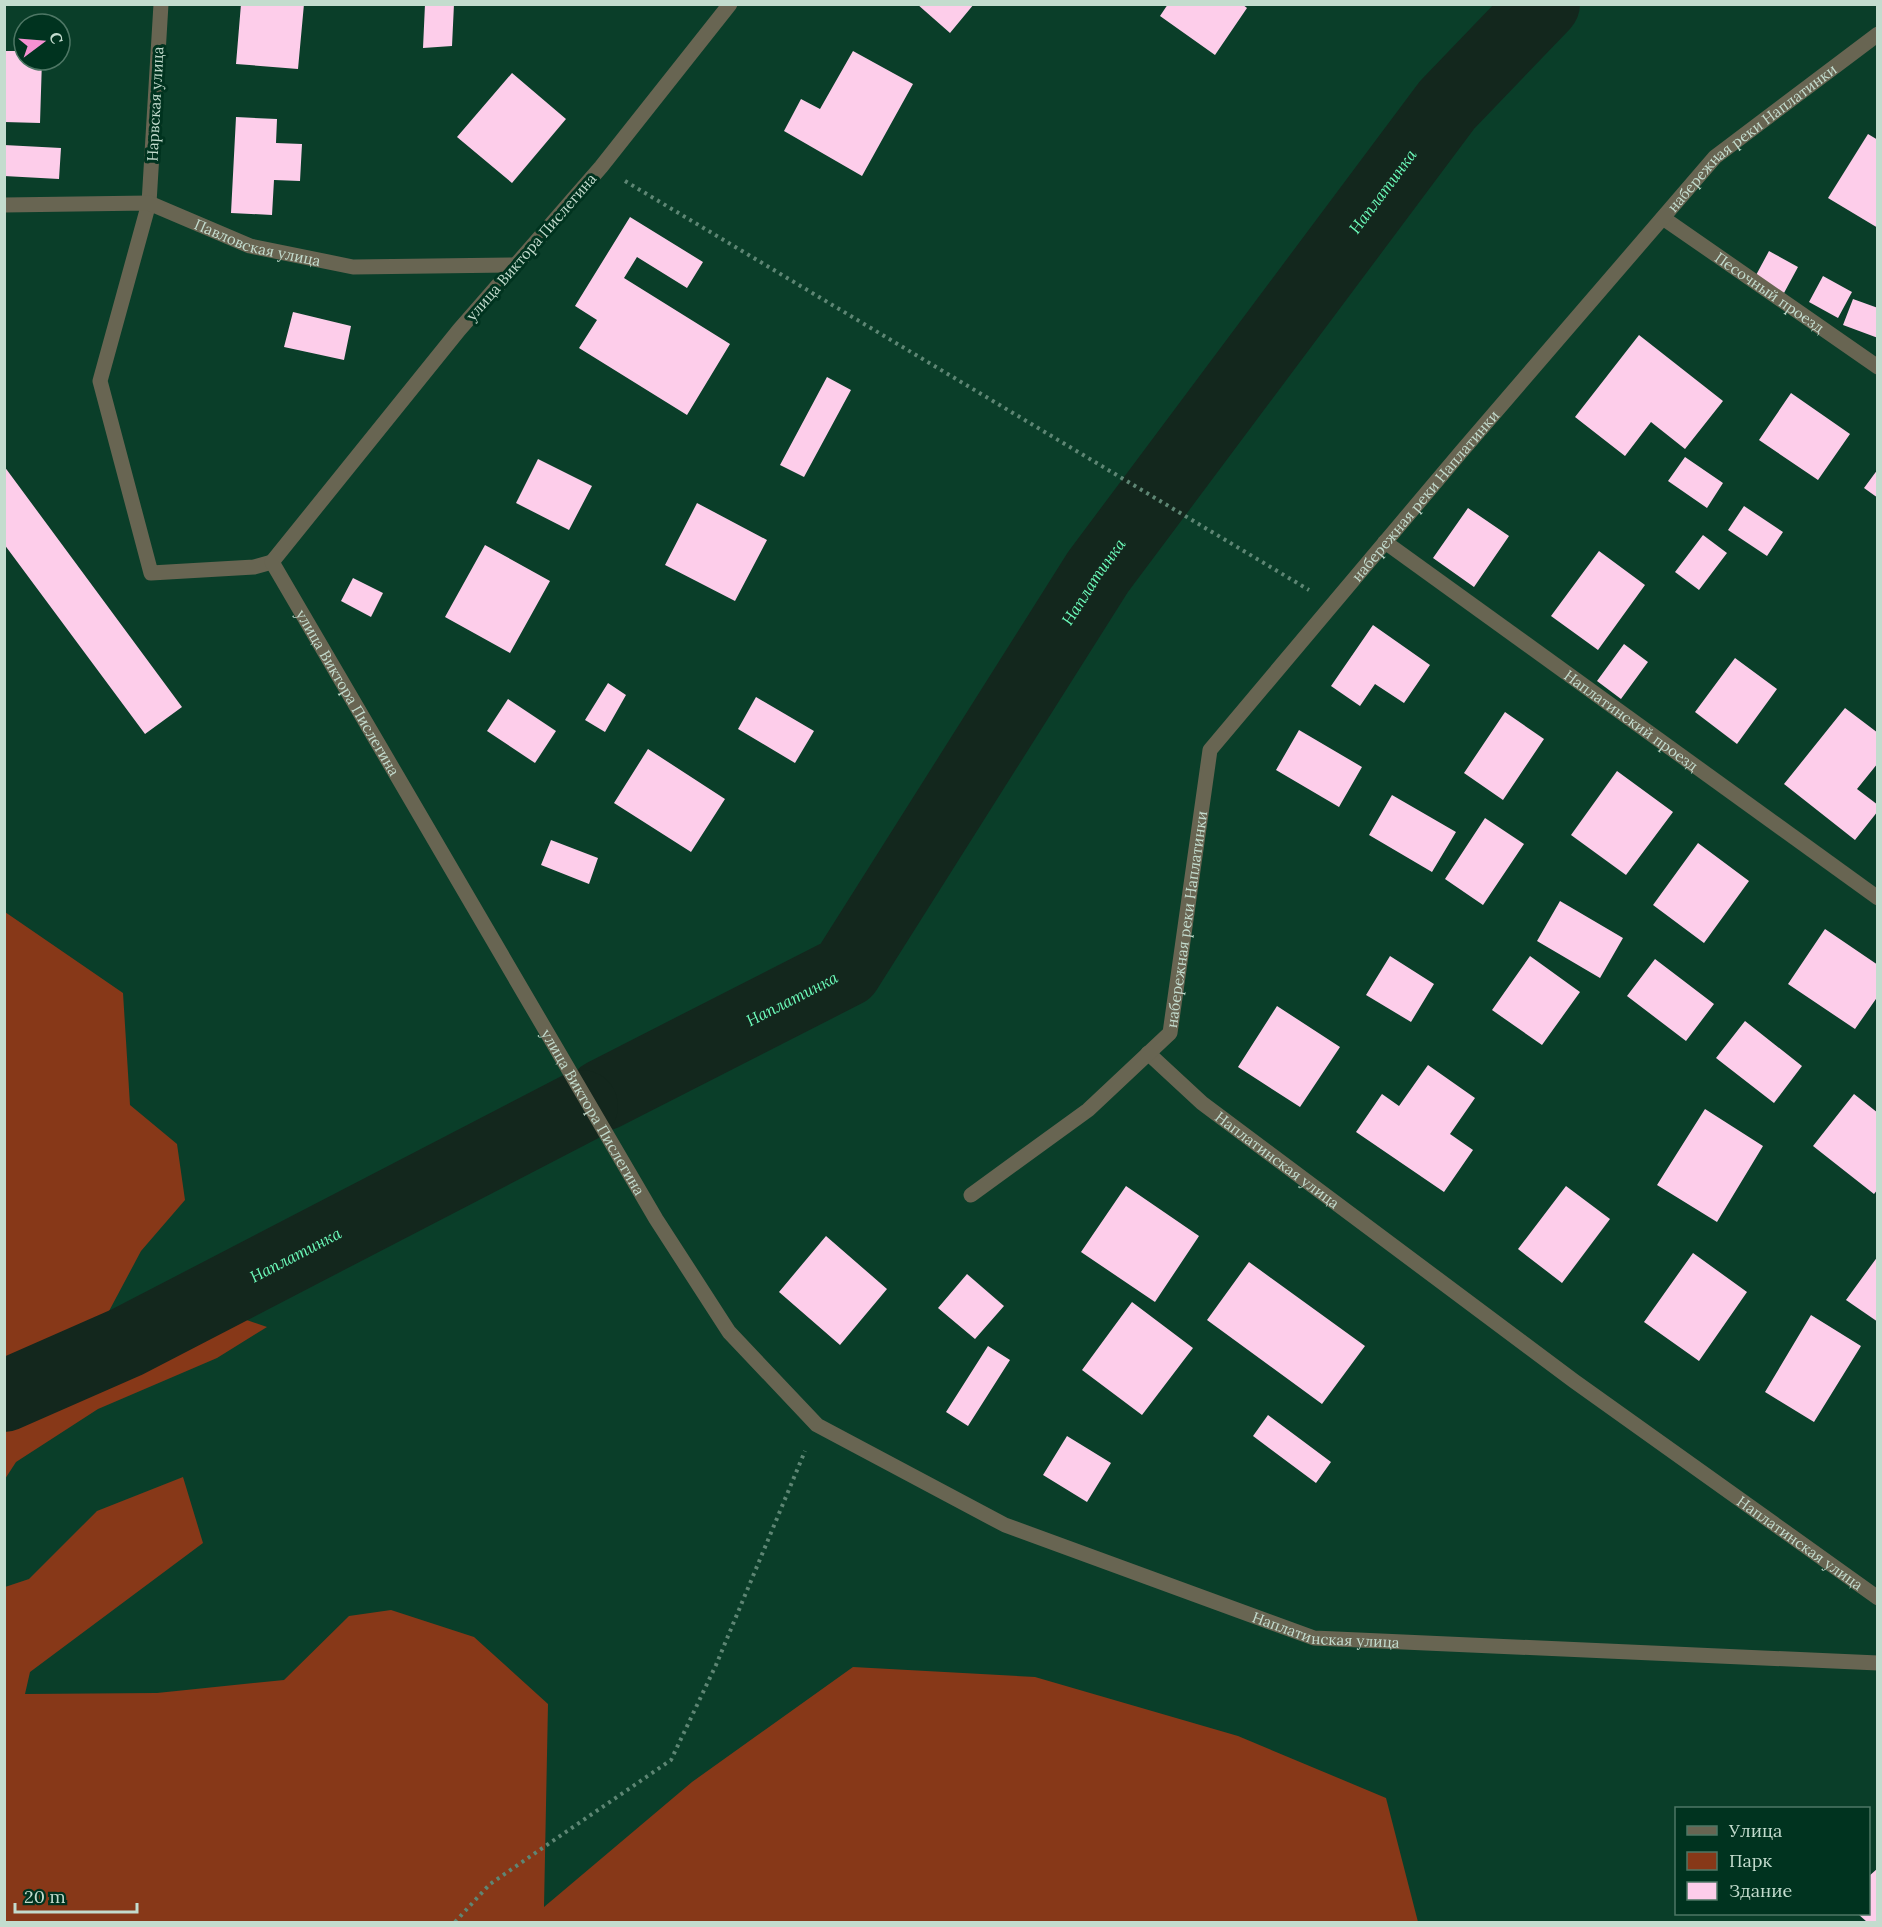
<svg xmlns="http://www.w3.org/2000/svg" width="1882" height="1927" font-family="Lora,serif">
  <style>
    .green { fill: #873818 }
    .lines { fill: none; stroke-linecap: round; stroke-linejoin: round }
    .river { stroke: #13271d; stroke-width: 72 }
    .building { fill: #fdcdea }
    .path { stroke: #5e8674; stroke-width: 4; stroke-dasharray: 3 4.5; stroke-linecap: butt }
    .minor { stroke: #686552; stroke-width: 15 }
    .labels { text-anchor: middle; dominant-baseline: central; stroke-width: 6; stroke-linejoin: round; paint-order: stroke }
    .street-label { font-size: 15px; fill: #c3dcce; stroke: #00331f }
    .water-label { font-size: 16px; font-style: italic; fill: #6dfdbc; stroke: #00331f }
  </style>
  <rect width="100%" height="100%" fill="#0a3e29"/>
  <path class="green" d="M 5,912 L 123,993 L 130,1105 L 177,1144 L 185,1200 L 141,1251 L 92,1343 L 169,1293 L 267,1327 L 217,1358 L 98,1409 L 16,1462 L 5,1479 Z
    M 183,1477 L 203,1543 L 30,1672 L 25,1694 L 157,1693 L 284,1680 L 349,1616 L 391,1610 L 474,1637 L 548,1704 L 544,1907 L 692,1782 L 853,1667 L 1035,1677 L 1238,1736 L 1386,1798 L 1418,1922 L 5,1922 L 5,1587 L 29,1579 L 97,1511 Z"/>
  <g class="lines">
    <g class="river">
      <path id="s1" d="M 603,1095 L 846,971 L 1098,572 L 1447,105 L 1544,4"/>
      <path id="s2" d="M 4,1396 L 127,1342 L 582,1106"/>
    </g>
  </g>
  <path class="building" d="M 241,4 L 304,4 L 298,69 L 236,64 Z
    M 425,4 L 454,4 L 452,46 L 423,48 Z
    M 917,4 L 974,4 L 950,33 Z
    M 1168,4 L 1242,4 L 1247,8 L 1215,55 L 1160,16 Z
    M 4,51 L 24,51 L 24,60 L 42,60 L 40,123 L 4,122 Z
    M 853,51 L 913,84 L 862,176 L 784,131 L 801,99 L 820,109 Z
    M 512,73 L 566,119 L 512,183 L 457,137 Z
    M 236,117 L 277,119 L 276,143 L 302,144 L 300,181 L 274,180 L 272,215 L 231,213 Z
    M 1868,134 L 1878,140 L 1878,228 L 1828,198 Z
    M 4,145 L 61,148 L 59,179 L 4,176 Z
    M 630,217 L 703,262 L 687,288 L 637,257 L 624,278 L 730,344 L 687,415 L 579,348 L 597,320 L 575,306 Z
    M 1769,251 L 1798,267 L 1784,293 L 1755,277 Z
    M 1823,276 L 1852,292 L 1838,318 L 1809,302 Z
    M 1853,299 L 1878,308 L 1878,338 L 1843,325 Z
    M 293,312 L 351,326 L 344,360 L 284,347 Z
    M 1639,335 L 1723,401 L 1685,449 L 1651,422 L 1625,456 L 1575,417 Z
    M 827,377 L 851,390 L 804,477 L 780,465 Z
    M 1791,393 L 1850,434 L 1818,480 L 1759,440 Z
    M 1685,457 L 1723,483 L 1707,508 L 1668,481 Z
    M 538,459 L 592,486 L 569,530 L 516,503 Z
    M 4,466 L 182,707 L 145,734 L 4,544 Z
    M 1878,469 L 1878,498 L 1864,488 Z
    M 697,503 L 767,540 L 735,601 L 665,565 Z
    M 1744,506 L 1783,532 L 1767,556 L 1728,530 Z
    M 1468,508 L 1509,536 L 1474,587 L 1433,558 Z
    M 1703,535 L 1727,553 L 1699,590 L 1675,572 Z
    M 485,545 L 550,581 L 510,653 L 445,617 Z
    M 1599,551 L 1645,585 L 1598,650 L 1551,616 Z
    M 353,578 L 383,593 L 371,617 L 341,601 Z
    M 1373,625 L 1430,665 L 1404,703 L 1375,684 L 1360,706 L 1331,686 Z
    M 1624,644 L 1648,662 L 1621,699 L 1597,681 Z
    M 1735,658 L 1777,689 L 1737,744 L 1695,712 Z
    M 608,683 L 626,695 L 605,732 L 585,720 Z
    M 756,697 L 814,731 L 795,763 L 738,729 Z
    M 508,699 L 556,731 L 535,763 L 487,731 Z
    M 1845,708 L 1878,733 L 1878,763 L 1857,789 L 1878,805 L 1878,811 L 1855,840 L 1784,784 Z
    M 1505,712 L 1544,739 L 1503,800 L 1464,773 Z
    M 1299,730 L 1362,767 L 1339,807 L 1276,770 Z
    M 648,749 L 725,799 L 691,852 L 614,803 Z
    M 1617,771 L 1673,812 L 1626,875 L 1571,835 Z
    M 1392,795 L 1456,832 L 1432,872 L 1369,835 Z
    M 1485,818 L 1524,844 L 1483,905 L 1445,879 Z
    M 551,840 L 598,858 L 589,884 L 541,865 Z
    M 1698,843 L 1749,881 L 1704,943 L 1653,905 Z
    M 1560,901 L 1623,938 L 1600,978 L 1537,941 Z
    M 1825,929 L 1878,965 L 1878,996 L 1855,1029 L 1788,984 Z
    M 1390,956 L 1434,984 L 1411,1022 L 1366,995 Z
    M 1530,956 L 1580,992 L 1542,1045 L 1492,1010 Z
    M 1655,959 L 1714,1004 L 1686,1041 L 1627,996 Z
    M 1277,1006 L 1340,1047 L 1300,1107 L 1238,1067 Z
    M 1745,1021 L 1802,1066 L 1774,1103 L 1716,1058 Z
    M 1428,1065 L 1475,1098 L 1450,1134 L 1473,1150 L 1444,1192 L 1356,1132 L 1382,1094 L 1399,1106 Z
    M 1854,1094 L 1878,1113 L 1878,1189 L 1874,1194 L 1813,1146 Z
    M 1705,1109 L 1763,1146 L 1717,1222 L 1657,1185 Z
    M 1126,1186 L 1199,1236 L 1155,1302 L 1081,1252 Z
    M 1566,1186 L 1610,1219 L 1562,1283 L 1518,1249 Z
    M 826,1236 L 887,1289 L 840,1345 L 779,1292 Z
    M 1693,1253 L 1747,1292 L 1699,1361 L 1644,1322 Z
    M 1878,1256 L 1878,1322 L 1846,1300 Z
    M 1249,1262 L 1365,1346 L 1322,1404 L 1207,1320 Z
    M 967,1274 L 1004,1306 L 975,1339 L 938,1308 Z
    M 1132,1302 L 1193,1348 L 1142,1415 L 1082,1370 Z
    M 1811,1315 L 1861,1346 L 1814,1422 L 1765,1392 Z
    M 988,1346 L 1010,1360 L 968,1426 L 946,1412 Z
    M 1268,1415 L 1331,1462 L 1316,1483 L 1253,1436 Z
    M 1067,1436 L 1111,1463 L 1087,1502 L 1043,1475 Z
    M 1878,1868 L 1878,1922 L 1867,1922 L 1858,1914 L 1868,1914 L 1868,1877 Z"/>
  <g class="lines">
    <path class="path" d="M 625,181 L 1309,590
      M 455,1922 L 490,1884 L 671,1760 L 716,1665 L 805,1451"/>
    <g class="minor">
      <path d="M 161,4 L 149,203 L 100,381 L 151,573 L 254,567 L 272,562"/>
      <path id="s3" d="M 730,4 L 601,167 L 459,330 L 272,562 L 656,1219 L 729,1332 L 817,1425 L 1005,1525 L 1314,1638 L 1878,1663"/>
      <path id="s4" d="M 4,205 L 149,203 L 250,246 L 353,267 L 515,265"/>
      <path id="s5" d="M 1663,218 L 1878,367"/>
      <path id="s6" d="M 1385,542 L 1878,898"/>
      <path id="s7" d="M 1148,1053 L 1202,1103 L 1574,1381 L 1878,1598"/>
      <path id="s8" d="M 971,1195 L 1088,1110 L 1170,1033 L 1210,750 L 1461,452 L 1715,157 L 1878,34"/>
    </g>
  </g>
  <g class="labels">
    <g class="street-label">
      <text transform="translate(155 104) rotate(-87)">Нарвская улица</text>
      <text stroke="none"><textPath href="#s8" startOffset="1362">набережная реки Наплатинки</textPath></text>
      <text stroke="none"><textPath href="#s4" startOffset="261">Павловская улица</textPath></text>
      <text transform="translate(531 247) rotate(-49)">улица Виктора Пислегина</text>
      <text stroke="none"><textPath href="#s5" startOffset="130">Песочный проезд</textPath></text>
      <text stroke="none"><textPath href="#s8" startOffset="876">набережная реки Наплатинки</textPath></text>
      <text stroke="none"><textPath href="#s3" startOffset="873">улица Виктора Пислегина</textPath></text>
      <text stroke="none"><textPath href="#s6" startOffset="304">Наплатинский проезд</textPath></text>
      <text stroke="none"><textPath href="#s8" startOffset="372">набережная реки Наплатинки</textPath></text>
      <text stroke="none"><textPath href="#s3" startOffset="1359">улица Виктора Пислегина</textPath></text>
      <text stroke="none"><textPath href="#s7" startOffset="168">Наплатинская улица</textPath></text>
      <text stroke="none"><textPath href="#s7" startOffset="816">Наплатинская улица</textPath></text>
      <text stroke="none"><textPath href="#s3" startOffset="2298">Наплатинская улица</textPath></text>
    </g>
    <g class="water-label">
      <text stroke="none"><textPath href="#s1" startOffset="1220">Наплатинка</textPath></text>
      <text stroke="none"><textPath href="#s1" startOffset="734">Наплатинка</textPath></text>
      <text stroke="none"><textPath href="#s1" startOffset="212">Наплатинка</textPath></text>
      <text stroke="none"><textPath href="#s2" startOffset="324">Наплатинка</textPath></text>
    </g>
  </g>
  <rect width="1882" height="1927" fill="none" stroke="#c3dcce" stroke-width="12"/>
  <rect x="1675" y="1807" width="195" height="108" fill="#00331f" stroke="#4e7765" stroke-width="1.5"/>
  <rect x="1687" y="1826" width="30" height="9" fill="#686552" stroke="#4e7765" stroke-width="1.5"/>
  <text x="1729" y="1837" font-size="18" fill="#c3dcce">Улица</text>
  <rect x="1687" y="1852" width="30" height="18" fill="#873818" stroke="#4e7765" stroke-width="1.5"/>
  <text x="1729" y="1867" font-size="18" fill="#c3dcce">Парк</text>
  <rect x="1687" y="1882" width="30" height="18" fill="#fdcdea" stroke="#4e7765" stroke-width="1.5"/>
  <text x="1729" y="1897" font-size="18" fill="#c3dcce">Здание</text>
  <g transform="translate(42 42) rotate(74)"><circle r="28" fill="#00331f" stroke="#4e7765" stroke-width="1.5"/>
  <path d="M0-4.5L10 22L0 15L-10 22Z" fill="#f591d2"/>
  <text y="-9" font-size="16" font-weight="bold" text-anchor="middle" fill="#c3dcce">С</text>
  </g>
  <path d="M15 1903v9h122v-9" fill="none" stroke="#c3dcce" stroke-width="3"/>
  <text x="24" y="1903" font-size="18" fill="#c3dcce" stroke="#00331f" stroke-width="4.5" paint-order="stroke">20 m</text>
</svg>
